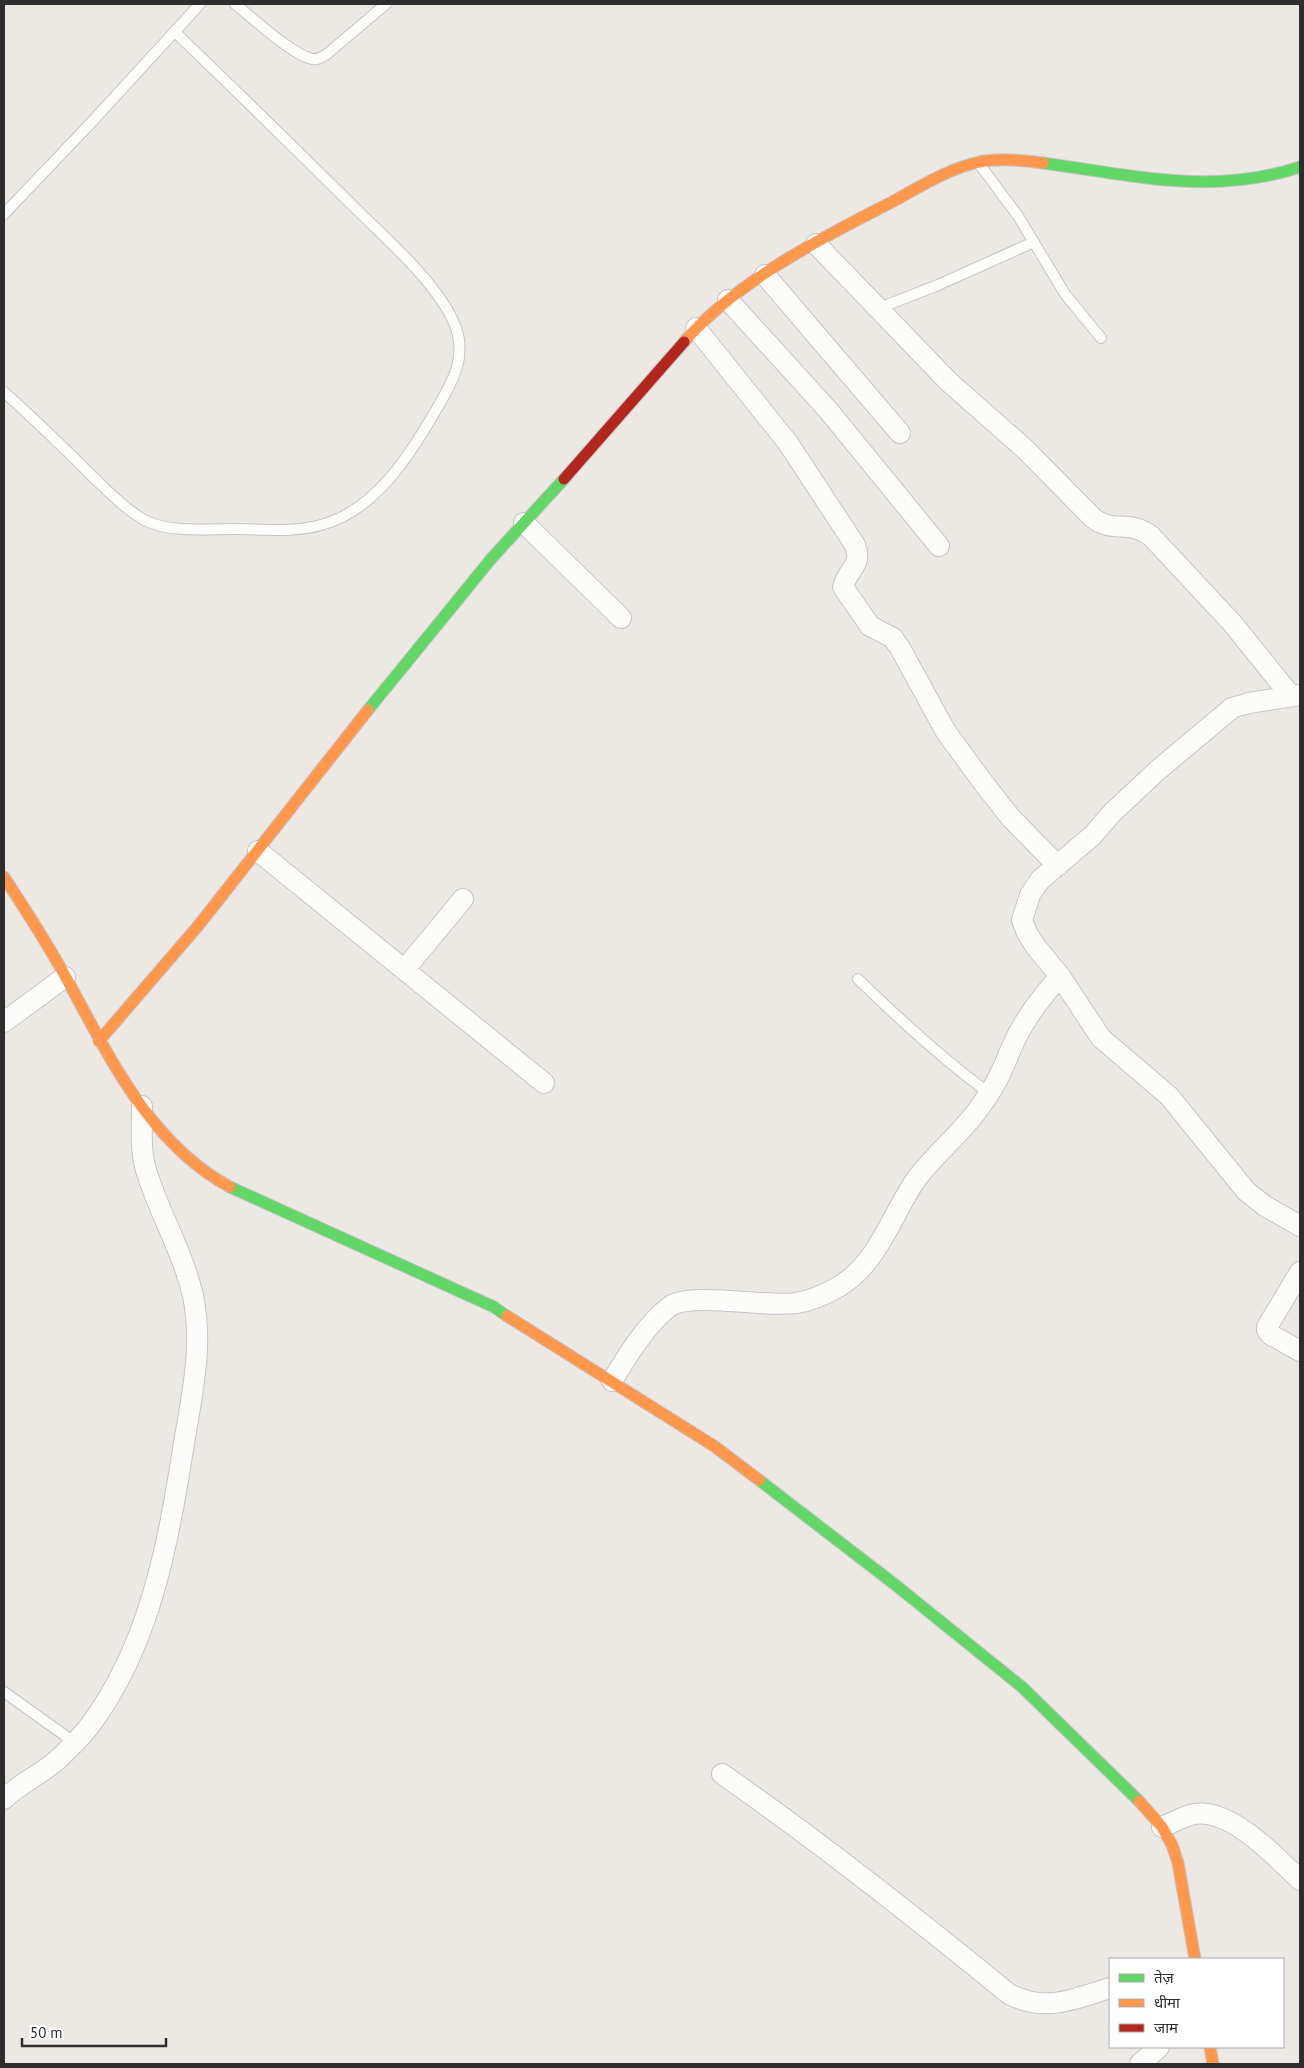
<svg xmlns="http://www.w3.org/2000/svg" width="1304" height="2068" font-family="'PT Sans','Noto Sans Devanagari',sans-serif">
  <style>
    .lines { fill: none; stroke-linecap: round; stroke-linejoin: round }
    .lane-casing { stroke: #c5c4c5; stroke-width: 12 }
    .street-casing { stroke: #c5c4c5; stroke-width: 22 }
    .fast-casing { stroke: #c5c4c5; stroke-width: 13 }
    .slow-casing { stroke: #c5c4c5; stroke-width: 13 }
    .jam-casing { stroke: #c5c4c5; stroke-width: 13 }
    .lane { stroke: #fcfcfb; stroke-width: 10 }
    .street { stroke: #fcfcfb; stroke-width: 20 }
    .fast { stroke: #63d668; stroke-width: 11 }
    .slow { stroke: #ff974d; stroke-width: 11 }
    .jam { stroke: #b3261e; stroke-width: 11 }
  </style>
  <rect width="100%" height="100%" fill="#ece8e4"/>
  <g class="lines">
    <g class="lane-casing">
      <path id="lane" d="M 235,4 C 253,18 291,54 312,59 C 318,60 322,57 327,54 L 386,4
        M 980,165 L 1018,216 L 1065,294 L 1101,338
        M 4,214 L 88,126 L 200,4
        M 877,309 L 938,285 L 1034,242
        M 4,392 C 33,418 62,446 90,474 C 106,489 130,515 151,523 C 174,532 209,529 233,529 C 262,529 293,533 321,525 C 375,511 410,455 436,410 C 451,384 467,359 456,328 C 442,288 388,240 357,210 C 297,150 236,91 175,32
        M 858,979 C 900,1020 941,1058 989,1093
        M 4,1692 L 74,1742"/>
    </g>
    <g class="street-casing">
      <path id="street" d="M 816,244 L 949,382 L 1025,449 L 1093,518 C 1113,534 1129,519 1151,536 L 1233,624 L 1291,696
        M 765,275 L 900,433
        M 728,300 L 828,410 L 939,546
        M 696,328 L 788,443 L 855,545 C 863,566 848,568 843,587 L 870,626 L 893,638 L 900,648 L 946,732 L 985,785 L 1011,818 L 1058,866
        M 524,523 L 621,618
        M 258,851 L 544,1083
        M 405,969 L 463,899
        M 1060,976 L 1101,1038 L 1169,1096 L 1246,1191 L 1265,1206 L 1300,1226
        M 4,1022 L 65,977
        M 1300,1272 L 1267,1327 L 1267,1330 L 1271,1335 L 1300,1351
        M 612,1381 C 628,1355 645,1326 669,1307 C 690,1291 766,1308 796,1303 C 810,1301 826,1294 838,1287 C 877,1265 892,1215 915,1181 C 935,1153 963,1133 982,1104 C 987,1097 992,1090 996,1082 C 1006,1064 1011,1045 1022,1027 C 1032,1009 1046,992 1060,976 L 1036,947 L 1027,933 L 1022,920 L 1030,895 L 1040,880 L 1092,836 L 1112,813 L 1158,770 L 1232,708 L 1249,703 L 1300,695
        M 722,1774 C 821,1843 916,1918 1009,1994 C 1046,2013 1073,1999 1110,1988
        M 4,1799 C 19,1784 40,1775 56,1761 C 67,1751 79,1739 88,1728 C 152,1644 169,1538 185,1437 C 193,1391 203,1342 193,1296 C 183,1252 159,1213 146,1170 C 140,1150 142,1127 142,1106
        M 1162,1827 C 1172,1823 1184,1816 1194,1814 C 1231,1808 1276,1857 1300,1880
        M 1140,2064 L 1159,2047"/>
    </g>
    <g class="fast-casing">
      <path id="fast" d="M 1043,163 C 1132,175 1212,196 1300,167
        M 368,710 L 491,559 L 564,479
        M 230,1187 L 494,1307 L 507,1316
        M 759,1480 L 893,1583 L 1022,1687 L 1139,1801"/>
    </g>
    <g class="slow-casing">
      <path id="slow" d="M 684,342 C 734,283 821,238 890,203 C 918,188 947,169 979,162 C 1000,158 1023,160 1043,163
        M 4,877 C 25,909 46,941 64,974 C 107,1052 148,1143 230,1187
        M 99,1041 L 198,926 L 368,710
        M 507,1316 L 714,1446 L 759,1480
        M 1139,1801 L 1162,1827 L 1172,1845 L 1178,1863 L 1195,1959
        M 1210,2047 L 1213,2064"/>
    </g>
    <g class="jam-casing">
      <path id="jam" d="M 564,479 L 684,342"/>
    </g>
    <use href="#lane" class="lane"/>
    <use href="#street" class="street"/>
    <use href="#fast" class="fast"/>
    <use href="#slow" class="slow"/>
    <use href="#jam" class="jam"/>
  </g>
  <rect width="1304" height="2068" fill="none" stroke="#2e2e2e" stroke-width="10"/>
  <rect x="1109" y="1958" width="175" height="90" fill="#ffffff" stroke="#ababab"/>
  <rect x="1119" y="1974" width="25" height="8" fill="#63d668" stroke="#ababab"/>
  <text x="1154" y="1983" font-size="15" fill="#2e2e2e">तेज़</text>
  <rect x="1119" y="1999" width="25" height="8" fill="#ff974d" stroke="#ababab"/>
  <text x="1154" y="2008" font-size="15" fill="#2e2e2e">धीमा</text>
  <rect x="1119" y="2024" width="25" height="8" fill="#b3261e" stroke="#ababab"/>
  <text x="1154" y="2033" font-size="15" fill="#2e2e2e">जाम</text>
  <path d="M22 2038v8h144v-8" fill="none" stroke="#2e2e2e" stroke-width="2.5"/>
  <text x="30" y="2038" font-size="15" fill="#2e2e2e" stroke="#ffffff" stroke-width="4" paint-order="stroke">50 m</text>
</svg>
